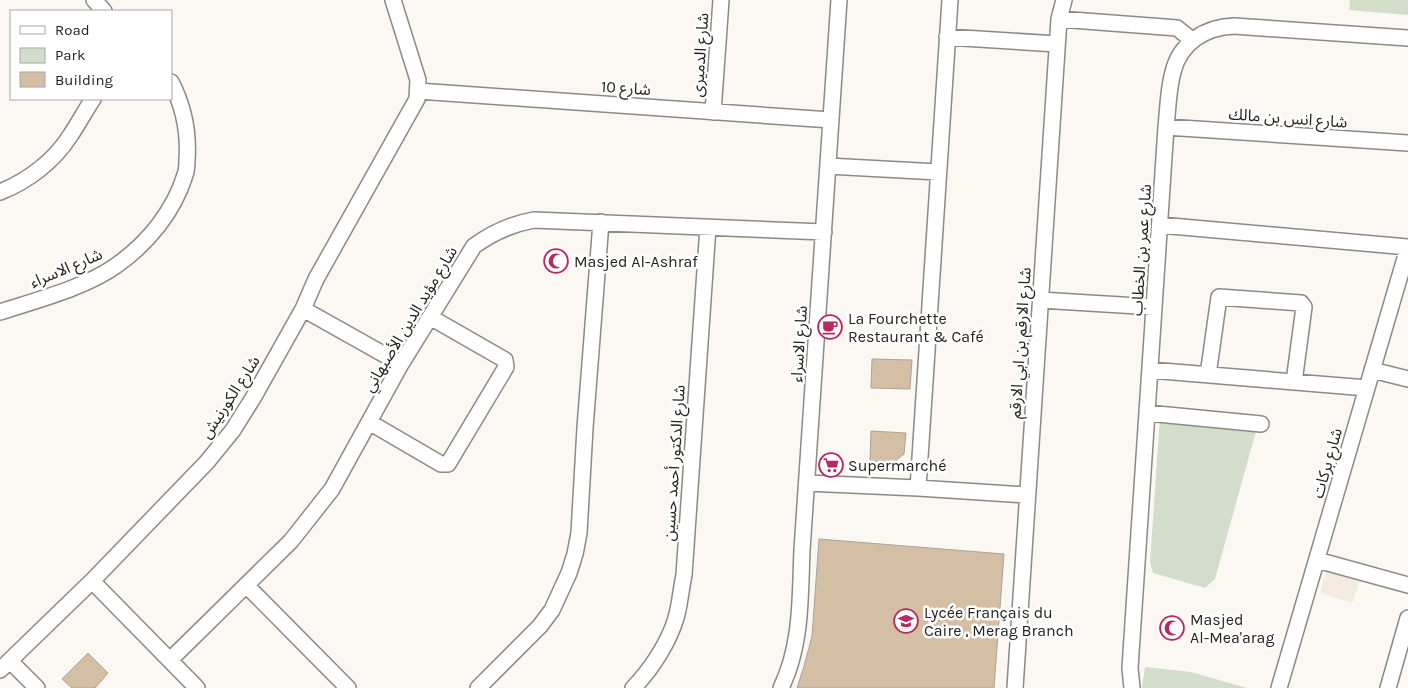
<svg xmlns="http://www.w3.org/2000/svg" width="1408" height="688" font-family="Karla,'Noto Sans Arabic',sans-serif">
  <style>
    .built { fill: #f4ebe0 }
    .green { fill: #d2deca }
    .building { fill: #d4bfa4; stroke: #a8a49f }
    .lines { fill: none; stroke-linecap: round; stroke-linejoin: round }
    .minor-casing { stroke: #8d8985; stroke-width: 18 }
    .minor { stroke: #fff; stroke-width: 15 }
    .labels { text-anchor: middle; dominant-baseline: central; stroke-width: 5; stroke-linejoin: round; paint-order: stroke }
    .street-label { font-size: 16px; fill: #252321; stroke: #fff }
    .poi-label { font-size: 16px; fill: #252321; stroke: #fff; text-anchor: start }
  </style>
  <rect width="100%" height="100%" fill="#fbf7f2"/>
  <path class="built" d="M 1328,566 L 1361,577 L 1352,603 L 1320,593 Z"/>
  <path class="green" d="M 1350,0 L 1408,0 L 1408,15 L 1349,10 Z
    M 1160,417 L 1258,424 L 1215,579 L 1205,588 L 1153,573 L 1150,562 Z
    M 1145,667 L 1191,672 L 1247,688 L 1142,688 Z"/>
  <path class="building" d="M 872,359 L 912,360 L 910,389 L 871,388 Z
    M 871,431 L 906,433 L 904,454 L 893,463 L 870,461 Z
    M 819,539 L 1004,554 L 994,688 L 797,688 L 804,666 L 812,636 Z
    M 88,653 L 108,673 L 95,688 L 72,688 L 62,679 Z"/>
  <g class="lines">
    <g class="minor-casing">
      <path id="minor" d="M 94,0 L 104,11
        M 1059,19 L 1177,28 L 1192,40
        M 947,37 L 1057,44
        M 418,91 L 831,120
        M 713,112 L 721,0
        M 1166,127 L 1408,143
        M 828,166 L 938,172
        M 0,192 C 28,181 54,161 70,136 C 78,124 85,111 93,99
        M 1160,225 L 1408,247
        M 1040,300 L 1154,307
        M 303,309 L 401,364
        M 0,312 C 37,300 85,288 117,265 C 148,243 174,211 185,175 C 187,170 187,165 187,160 C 189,132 184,107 171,82
        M 1150,370 L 1367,388
        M 1372,370 L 1408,379
        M 1208,375 L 1219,297 L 1301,303 L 1304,307 L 1294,382
        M 1147,413 L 1261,424
        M 369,422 L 441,464 L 448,464 L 506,367 L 505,360 L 430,317
        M 807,483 L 918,488 L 1027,495
        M 918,488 L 950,0
        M 1317,560 L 1408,585
        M 92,581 L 197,688
        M 246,585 L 348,688
        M 170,660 L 291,541 L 332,489 L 401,364 L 474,246 C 492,233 511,224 534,220 L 824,232
        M 10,661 L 37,688
        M 0,670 L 92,581 L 207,462 L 233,430 L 253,398 L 303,309 L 316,279 L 417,99 L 418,80 L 393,0
        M 478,688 L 540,626 L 552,610 L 569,573 L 575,554 L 579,533 L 585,428 L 601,222
        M 633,688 C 651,670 669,642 676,618 C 680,604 681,589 684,575 L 708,227
        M 781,688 C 802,645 800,597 802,550 L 839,0
        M 1015,688 L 1059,19 L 1064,0
        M 1132,688 L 1130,668 L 1166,127 C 1168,109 1168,90 1173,72 C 1180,43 1205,27 1234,26 L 1408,38
        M 1279,688 L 1408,248
        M 1388,688 L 1408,618"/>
    </g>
    <use href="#minor" class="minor"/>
  </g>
  <defs>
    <g id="mosque-ring" transform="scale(1.25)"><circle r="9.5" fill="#fff" stroke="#b82a5f" stroke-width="1.5"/><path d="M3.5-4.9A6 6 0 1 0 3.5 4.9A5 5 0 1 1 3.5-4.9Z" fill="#b82a5f"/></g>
    <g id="cafe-ring" transform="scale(1.25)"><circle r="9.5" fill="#fff" stroke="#b82a5f" stroke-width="1.5"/><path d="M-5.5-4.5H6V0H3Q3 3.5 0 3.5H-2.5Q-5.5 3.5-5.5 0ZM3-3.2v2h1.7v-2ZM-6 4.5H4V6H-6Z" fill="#b82a5f"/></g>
    <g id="supermarket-ring" transform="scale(1.25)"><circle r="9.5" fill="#fff" stroke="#b82a5f" stroke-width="1.5"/><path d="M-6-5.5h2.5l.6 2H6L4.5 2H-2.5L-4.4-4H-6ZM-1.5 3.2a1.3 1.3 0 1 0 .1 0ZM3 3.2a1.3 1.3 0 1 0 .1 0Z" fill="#b82a5f"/></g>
    <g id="school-ring" transform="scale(1.25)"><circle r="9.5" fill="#fff" stroke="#b82a5f" stroke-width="1.5"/><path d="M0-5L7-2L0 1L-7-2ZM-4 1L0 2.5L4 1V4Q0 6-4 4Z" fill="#b82a5f"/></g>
  </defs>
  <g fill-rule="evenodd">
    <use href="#mosque-ring" x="556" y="261"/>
    <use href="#cafe-ring" x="830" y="327"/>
    <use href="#supermarket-ring" x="831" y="465"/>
    <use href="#school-ring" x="906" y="621"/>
    <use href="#mosque-ring" x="1172" y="628"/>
  </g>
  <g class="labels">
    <g class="street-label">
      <text transform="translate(700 55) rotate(-86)">شارع الدميرى</text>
      <text transform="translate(626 88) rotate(4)">شارع 10</text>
      <text transform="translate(1288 118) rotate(4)">شارع انس بن مالك</text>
      <text transform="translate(1141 250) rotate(-86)">شارع عمر بن الخطاب</text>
      <text transform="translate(66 268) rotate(-23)">شارع الاسراء</text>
      <text transform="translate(410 319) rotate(-59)">شارع مؤيد الدين الأصبهاني</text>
      <text transform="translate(1020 343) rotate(-86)">شارع الارقم بن ابي الارقم</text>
      <text transform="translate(799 344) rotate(-86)">شارع الاسراء</text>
      <text transform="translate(230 397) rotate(-57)">شارع الكورنيش</text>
      <text transform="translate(674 463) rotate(-86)">شارع الدكتور أحمد حسين</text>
      <text transform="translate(1327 463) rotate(-74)">شارع بركات</text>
    </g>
    <g class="poi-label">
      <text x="574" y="261">Masjed Al-Ashraf</text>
      <text x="848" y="318">La Fourchette<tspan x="848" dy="18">Restaurant &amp; Café</tspan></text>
      <text x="848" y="465">Supermarché</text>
      <text x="924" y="612">Lycée Français du<tspan x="924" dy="18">Caire , Merag Branch</tspan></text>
      <text x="1190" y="619">Masjed<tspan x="1190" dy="18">Al-Mea'arag</tspan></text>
    </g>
  </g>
  <rect x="10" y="10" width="162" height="90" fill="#ffffff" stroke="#a8a7a6"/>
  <rect x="20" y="26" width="25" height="8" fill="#ffffff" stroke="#a8a7a6"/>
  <text x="55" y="35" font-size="15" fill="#252321">Road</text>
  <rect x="20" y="48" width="25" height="15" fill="#d2deca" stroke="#a8a7a6"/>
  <text x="55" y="60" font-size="15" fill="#252321">Park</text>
  <rect x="20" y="72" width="25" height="15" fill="#d4bfa4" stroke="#a8a7a6"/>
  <text x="55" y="85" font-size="15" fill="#252321">Building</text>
</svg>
